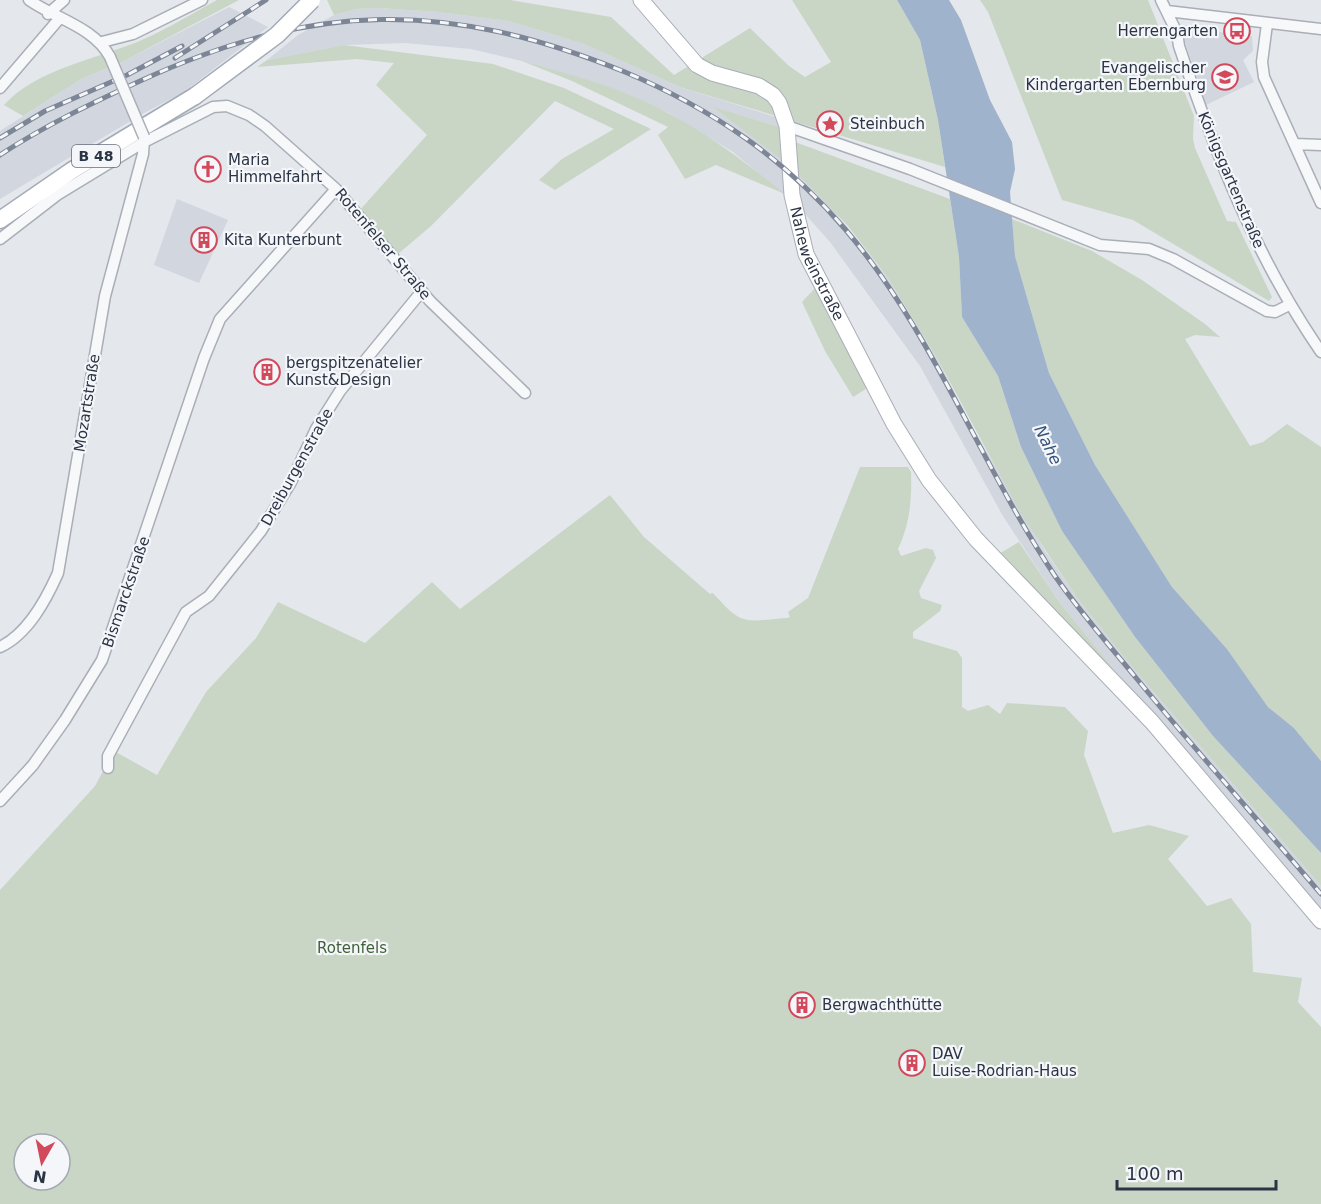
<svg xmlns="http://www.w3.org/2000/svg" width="1321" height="1204" font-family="'DejaVu Sans',sans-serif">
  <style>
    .built { fill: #d2d6de }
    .green { fill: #c9d6c5; fill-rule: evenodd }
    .water { fill: #9fb4cc }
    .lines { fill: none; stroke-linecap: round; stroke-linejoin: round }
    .minor-casing { stroke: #a9aeb7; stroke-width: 13 }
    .secondary-casing { stroke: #a9aeb7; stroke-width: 17 }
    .primary-casing { stroke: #a3abb8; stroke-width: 19 }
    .minor { stroke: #f7f8fa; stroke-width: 10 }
    .secondary { stroke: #fff; stroke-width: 15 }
    .primary { stroke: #fff; stroke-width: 16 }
    .rail-casing { stroke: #7d8696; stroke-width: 5 }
    .rail { stroke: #f4f6f9; stroke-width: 3; stroke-dasharray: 9; stroke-linecap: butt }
    .minor-bridge-casing { stroke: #a9aeb7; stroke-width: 13; stroke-linecap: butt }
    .primary-bridge-casing { stroke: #a3abb8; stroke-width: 19; stroke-linecap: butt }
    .minor-bridge { stroke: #f7f8fa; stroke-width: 10 }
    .primary-bridge { stroke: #fff; stroke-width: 16 }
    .labels { text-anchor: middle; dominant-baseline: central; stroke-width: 4.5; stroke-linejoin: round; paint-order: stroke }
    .shield { fill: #f4f6f9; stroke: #676e7b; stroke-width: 1.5 }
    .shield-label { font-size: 14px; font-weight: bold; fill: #2b3445 }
    .poi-label { font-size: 15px; fill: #2b3445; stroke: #f4f6f9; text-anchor: start }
    .street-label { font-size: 15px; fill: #2b3445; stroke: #f4f6f9 }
    .park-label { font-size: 15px; fill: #3f6138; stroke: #f4f6f9 }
    .water-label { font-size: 16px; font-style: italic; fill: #34527a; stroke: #f4f6f9 }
  </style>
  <rect width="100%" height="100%" fill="#e4e7ec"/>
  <path class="built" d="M 229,7 L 268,27 L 184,92 L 144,113 L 0,199 L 0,131 L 83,78 L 122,62 Z
    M 379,8 L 438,12 L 509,21 L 584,44 L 680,87 L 779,118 L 780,127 L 715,108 L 765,145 L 818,191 L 888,278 L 937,358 L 971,425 L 1045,551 L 1078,599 L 1127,661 L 1321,886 L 1321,911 L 1116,672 L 1060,603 L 1003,516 L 920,366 L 830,242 L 798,206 L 733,152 L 669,113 L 594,82 L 522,61 L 471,49 L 405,43 L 344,45 L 267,60 L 298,35 L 334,15 L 356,9 Z
    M 1187,25 L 1204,30 L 1252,36 L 1253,51 L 1243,60 L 1254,82 L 1206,105 L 1180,27 Z
    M 177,199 L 228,220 L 199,283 L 154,265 Z"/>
  <path class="green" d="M 217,0 L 239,0 L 122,62 L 83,78 L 23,116 L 4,105 C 37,68 99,59 144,39 C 169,28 193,13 217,0 Z
    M 327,0 L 510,0 L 611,17 L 674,75 L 750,28 L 789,66 L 805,77 L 831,62 L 792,0 L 897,0 L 920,40 L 938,120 L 945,167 L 680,87 L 584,44 L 509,21 L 438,12 L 379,8 L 356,9 L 334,15 Z
    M 980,0 L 1148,0 L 1194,116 L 1193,139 L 1195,148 L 1227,221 L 1236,222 L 1272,297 L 1269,301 L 1133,220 L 1062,200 L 988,12 Z
    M 344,45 L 493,64 L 564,88 L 651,129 L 555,190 L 539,180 L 562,159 L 614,129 L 555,101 L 431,226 L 398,254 L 359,211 L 427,135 L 376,85 L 394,63 L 357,59 L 257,67 L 267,60 Z
    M 522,61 C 561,72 602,82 639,99 C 693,122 739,157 785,194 L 716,165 L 685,179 L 658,135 L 668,127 L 572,81 Z
    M 713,107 L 780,127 L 781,159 Z
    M 795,142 L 950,199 L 959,257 L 962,317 L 998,376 L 1021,447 L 1062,531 L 1135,637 L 1213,736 L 1321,853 L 1321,886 L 1127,661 L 1078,599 L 1020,512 L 937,358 L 888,278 L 848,226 L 797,173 Z
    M 1012,219 L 1092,251 L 1142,280 L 1205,324 L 1220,337 L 1195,335 L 1185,339 L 1250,446 L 1263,442 L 1287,424 L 1321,447 L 1321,761 L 1294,728 L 1268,707 L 1227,649 L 1172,587 L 1095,465 L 1049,373 L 1015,256 Z
    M 815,288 L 869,387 L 853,397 L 825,351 L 802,302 Z
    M 860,467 L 908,467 L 911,472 C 912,498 910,524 898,549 L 901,556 L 926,548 L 933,550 L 936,558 L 919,591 L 921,598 L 942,605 L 940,611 L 913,632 L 913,638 L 957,651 L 962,658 L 962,707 L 968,711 L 988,705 L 1000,714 L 1007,703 L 1065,707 L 1088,731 L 1084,755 L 1113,833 L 1149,825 L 1189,836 L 1168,859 L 1207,906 L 1231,898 L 1251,924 L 1253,972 L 1302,978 L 1298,1002 L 1321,1027 L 1321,1204 L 0,1204 L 0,890 L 95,786 L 114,751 L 157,775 L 206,692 L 256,638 L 278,602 L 365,643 L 432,582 L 460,609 L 610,495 L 644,537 L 710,594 L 713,593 C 743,627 744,621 787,618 L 790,617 L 788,612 L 808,598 ZM 24,1144 L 60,1144 L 60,1180 L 24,1180 Z
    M 1019,542 L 1060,603 L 1116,672 L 997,555 Z"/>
  <path class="water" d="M 897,0 L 949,0 L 961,20 L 990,100 L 1012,142 L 1015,169 L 1010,192 L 1015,256 L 1049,373 L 1095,465 L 1172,587 L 1227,649 L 1268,707 L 1294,728 L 1321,761 L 1321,853 L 1213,736 L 1135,637 L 1062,531 L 1021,447 L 998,376 L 962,317 L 959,257 L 938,120 L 920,40 Z"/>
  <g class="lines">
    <g class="minor-casing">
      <path id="minor" d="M 29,0 C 56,19 94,27 110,57
        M 1161,0 L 1177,33 L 1179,46 C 1215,153 1256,258 1321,352
        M 1167,11 L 1321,29
        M 48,14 L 64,0
        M 1267,24 L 1262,62 L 1264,77 L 1321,203
        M 102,42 L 133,34 L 202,0
        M 0,88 L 59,19
        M 787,126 L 910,169 L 1100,245 L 1149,249 L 1173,259 L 1267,311 L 1275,312 L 1289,305
        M 1295,144 L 1321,145
        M 0,239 L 57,195 L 144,142 L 213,107 L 227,106 L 249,115 L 265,126 L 336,189 L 430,301 L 525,393
        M 0,647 C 28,634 46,600 58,573 L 105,296 L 143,154 L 144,138
        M 108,768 L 108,756 L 186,612 L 209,596 L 261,531 L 291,482 L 316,429 L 340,391 L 422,291
        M 0,801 L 33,765 L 65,720 L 102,660 L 204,358 L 220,319 L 336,189"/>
    </g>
    <g class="secondary-casing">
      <g id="secondary">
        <path id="s1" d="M 641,0 L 697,65 L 712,73 L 759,86 L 773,95 L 779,103 L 787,126 L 792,195 L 806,254 L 894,424 L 929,480 L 976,539 L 1152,722 L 1321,921"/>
      </g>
    </g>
    <g class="primary-casing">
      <path id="primary" d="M 0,220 L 71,171 L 195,96"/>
    </g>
    <use href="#minor" class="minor"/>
    <use href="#secondary" class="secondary"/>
    <use href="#primary" class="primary"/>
    <g class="rail-casing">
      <path id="rail" d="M 175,58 L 266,0
        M 0,138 L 45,111 L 127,75 L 182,46
        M 0,155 C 44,126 92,103 140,81 C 315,1 447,0 625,72 C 712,109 783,157 845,229 C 933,332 980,464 1055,576 C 1080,612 1109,645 1137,679 C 1197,752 1260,822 1321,894"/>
    </g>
    <use href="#rail" class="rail"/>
    <g class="minor-bridge-casing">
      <path id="minor-bridge" d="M 110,57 L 144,137"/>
    </g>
    <g class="primary-bridge-casing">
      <path id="primary-bridge" d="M 195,96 L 277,35 L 312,0"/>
    </g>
    <use href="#minor-bridge" class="minor-bridge"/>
    <use href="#primary-bridge" class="primary-bridge"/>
  </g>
  <defs>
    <g id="bus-ring" transform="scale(1.35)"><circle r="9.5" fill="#f4f6f9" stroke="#d1495b" stroke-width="1.5"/><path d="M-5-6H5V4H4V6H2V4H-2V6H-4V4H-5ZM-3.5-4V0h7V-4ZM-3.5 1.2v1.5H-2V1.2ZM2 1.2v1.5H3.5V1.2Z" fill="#d1495b"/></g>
    <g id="school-ring" transform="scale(1.35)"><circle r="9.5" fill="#f4f6f9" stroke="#d1495b" stroke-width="1.5"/><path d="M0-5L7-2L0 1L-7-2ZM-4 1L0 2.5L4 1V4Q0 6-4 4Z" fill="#d1495b"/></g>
    <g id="sight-ring" transform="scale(1.35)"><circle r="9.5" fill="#f4f6f9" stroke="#d1495b" stroke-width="1.5"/><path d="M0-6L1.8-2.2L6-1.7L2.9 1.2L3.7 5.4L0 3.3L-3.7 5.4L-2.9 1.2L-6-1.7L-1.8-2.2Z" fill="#d1495b"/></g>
    <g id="church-ring" transform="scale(1.35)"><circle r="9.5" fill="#f4f6f9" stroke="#d1495b" stroke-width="1.5"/><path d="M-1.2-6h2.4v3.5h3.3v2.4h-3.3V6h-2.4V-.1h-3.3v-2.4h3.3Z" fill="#d1495b"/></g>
    <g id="building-ring" transform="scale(1.35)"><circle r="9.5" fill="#f4f6f9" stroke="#d1495b" stroke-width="1.5"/><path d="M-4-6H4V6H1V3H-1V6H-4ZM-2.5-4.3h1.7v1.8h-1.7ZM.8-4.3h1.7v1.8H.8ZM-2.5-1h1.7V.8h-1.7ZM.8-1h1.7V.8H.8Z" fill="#d1495b"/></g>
  </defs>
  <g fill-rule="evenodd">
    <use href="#bus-ring" x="1237" y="31"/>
    <use href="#school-ring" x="1225" y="77"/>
    <use href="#sight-ring" x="830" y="124"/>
    <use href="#church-ring" x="208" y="169"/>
    <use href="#building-ring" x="204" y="240"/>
    <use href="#building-ring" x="267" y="372"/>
    <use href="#building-ring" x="802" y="1005"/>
    <use href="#building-ring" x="912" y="1063"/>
  </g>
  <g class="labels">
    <rect class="shield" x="72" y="145" width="48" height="22" rx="4.5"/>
    <g class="shield-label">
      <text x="96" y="156">B 48</text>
    </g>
    <g class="poi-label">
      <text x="1218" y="31" text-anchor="end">Herrengarten</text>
      <text x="1206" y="68" text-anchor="end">Evangelischer<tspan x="1206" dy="17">Kindergarten Ebernburg</tspan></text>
      <text x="850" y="124">Steinbuch</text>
      <text x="228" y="160">Maria<tspan x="228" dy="17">Himmelfahrt</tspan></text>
      <text x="224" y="240">Kita Kunterbunt</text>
      <text x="286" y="363">bergspitzenatelier<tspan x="286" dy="17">Kunst&amp;Design</tspan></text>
      <text x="822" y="1005">Bergwachthütte</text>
      <text x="932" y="1054">DAV<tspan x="932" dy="17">Luise-Rodrian-Haus</tspan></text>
    </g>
    <g class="street-label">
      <text transform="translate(1231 180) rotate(67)">Königsgartenstraße</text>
      <text transform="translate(383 244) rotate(50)">Rotenfelser Straße</text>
      <text stroke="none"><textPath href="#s1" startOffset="345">Naheweinstraße</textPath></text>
      <text transform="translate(87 403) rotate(-81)">Mozartstraße</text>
      <text transform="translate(297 467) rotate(-61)">Dreiburgenstraße</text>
      <text transform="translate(126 592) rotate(-71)">Bismarckstraße</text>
    </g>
    <g class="park-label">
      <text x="352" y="948">Rotenfels</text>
    </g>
    <g class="water-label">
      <text transform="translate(1048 445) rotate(64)">Nahe</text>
    </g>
  </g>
  <g transform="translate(42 1162) rotate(189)"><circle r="28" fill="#f4f6f9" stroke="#a4a8b1" stroke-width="1.5"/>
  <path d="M0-4.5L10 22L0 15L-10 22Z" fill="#d1495b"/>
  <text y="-9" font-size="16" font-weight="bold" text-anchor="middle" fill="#2b3445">N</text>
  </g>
  <path d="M1117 1180v9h159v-9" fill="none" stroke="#2b3445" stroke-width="3"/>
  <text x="1126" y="1180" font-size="18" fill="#2b3445" stroke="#f4f6f9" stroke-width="4.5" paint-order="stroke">100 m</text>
</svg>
